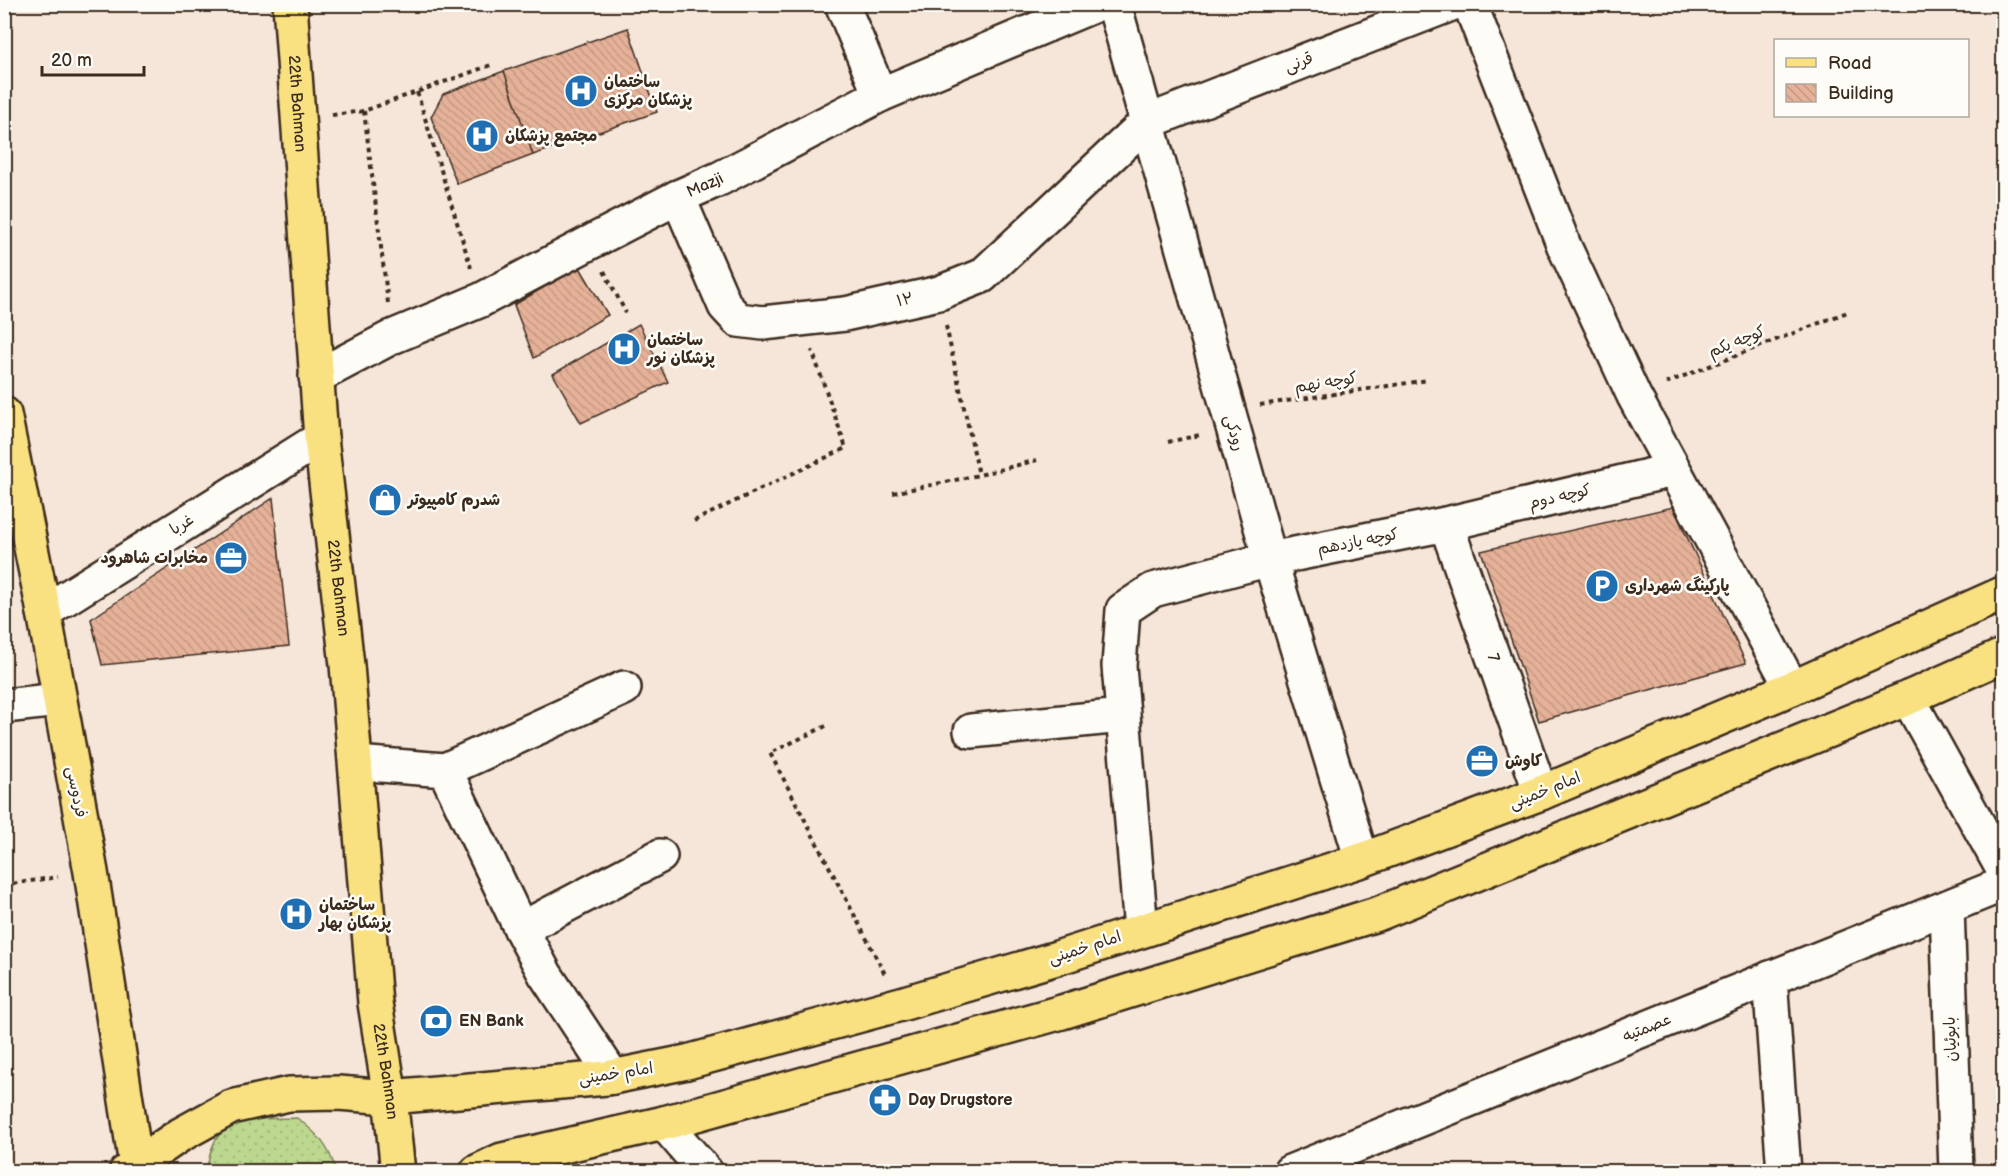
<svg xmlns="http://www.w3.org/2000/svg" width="2008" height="1176" font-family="'Balsamiq Sans','Playpen Sans Arabic',sans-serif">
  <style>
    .grass { fill: url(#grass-dots); stroke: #7c8156; stroke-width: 1.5 }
    .building { fill: url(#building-back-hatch); stroke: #3b2a1e; stroke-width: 1.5 }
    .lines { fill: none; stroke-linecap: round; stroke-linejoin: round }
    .minor-casing { stroke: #3b2a1e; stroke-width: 38 }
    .major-casing { stroke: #3b2a1e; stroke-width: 38 }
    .path { stroke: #3b2a1e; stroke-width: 4; stroke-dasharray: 4.5 4.5; stroke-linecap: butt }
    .minor { stroke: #fdfcf7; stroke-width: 33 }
    .major { stroke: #f9e181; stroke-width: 33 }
    .labels { text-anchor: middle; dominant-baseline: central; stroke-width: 5; stroke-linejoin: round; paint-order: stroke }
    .street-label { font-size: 16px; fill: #3b2a1e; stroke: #fdfcf7 }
    .poi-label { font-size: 16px; font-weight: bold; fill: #3b2a1e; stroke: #fdfcf7; text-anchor: start }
  </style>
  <defs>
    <pattern id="grass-dots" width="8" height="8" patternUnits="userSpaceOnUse" patternTransform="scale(1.5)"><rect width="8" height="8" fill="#bcd88f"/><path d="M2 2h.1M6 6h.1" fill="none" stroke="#a2ba7b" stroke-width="1.8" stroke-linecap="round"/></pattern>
    <pattern id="building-back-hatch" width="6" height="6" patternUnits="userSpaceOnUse" patternTransform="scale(1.5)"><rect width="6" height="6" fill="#e5b198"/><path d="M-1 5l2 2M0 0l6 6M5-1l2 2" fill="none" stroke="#c59883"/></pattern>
  </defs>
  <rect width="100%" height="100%" fill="#f6e6da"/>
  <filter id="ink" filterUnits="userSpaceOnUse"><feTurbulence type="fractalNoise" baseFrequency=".0167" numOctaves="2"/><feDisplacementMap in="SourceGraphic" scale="12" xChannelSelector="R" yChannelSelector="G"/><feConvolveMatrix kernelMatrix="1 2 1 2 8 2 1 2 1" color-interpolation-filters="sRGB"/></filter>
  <g filter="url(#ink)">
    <path class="grass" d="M 297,1118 C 318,1134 329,1146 336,1171 L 206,1171 C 209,1159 211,1145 219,1135 C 237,1115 273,1119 297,1118 Z"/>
    <path class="building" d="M 628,28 L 657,112 L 533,155 L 504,71 Z
      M 504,71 L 533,155 L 457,184 L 431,117 L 443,94 Z
      M 579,266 L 608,315 L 534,358 L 514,305 Z
      M 639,324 L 668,382 L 581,423 L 553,374 Z
      M 273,498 L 289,646 L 102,665 L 91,619 Z
      M 1673,507 L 1746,663 L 1539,721 L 1481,551 Z"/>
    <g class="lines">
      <g class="minor-casing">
        <g id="minor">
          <path d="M 842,4 L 880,95"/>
          <path d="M 1114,4 L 1270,559 L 1362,860"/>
          <path d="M 1470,4 L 1564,246 L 1634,396 L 1792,688"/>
          <path d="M 678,197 L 725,306 L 738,320 L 763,323 L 845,314 L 939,293 L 982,276 L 1147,122 L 1451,4"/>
          <path id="s1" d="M 316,377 L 392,337 L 481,300 L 589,243 L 678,197 L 719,179 L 880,95 L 1097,4"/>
          <path id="s2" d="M 1446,524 L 1541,793"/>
          <path d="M 44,612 L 321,438"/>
          <path d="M 1908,698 L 2004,871"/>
          <path d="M 4,706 L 59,700"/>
          <path d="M 971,731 L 1122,716"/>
          <path d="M 356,763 L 445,770 L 521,929 L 545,974 L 613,1077"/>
          <path d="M 445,770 L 624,688"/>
          <path d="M 1947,907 L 1956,1172"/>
          <path d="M 521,929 L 660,856"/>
          <path d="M 1141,930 L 1119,666 L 1123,610 L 1153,590 L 1270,559 L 1446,524 L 1673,470"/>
          <path d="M 1770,978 L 1784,1172"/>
          <path d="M 664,1123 L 706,1172"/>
          <path d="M 1290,1172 L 2004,884"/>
        </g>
      </g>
      <g class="major-casing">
        <g id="major">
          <path id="s3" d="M 290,4 L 321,438 L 347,665 L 375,1003 L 390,1097 L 398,1172"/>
          <path d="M 4,414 L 44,612 L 91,872 L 137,1172"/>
          <path d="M 126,1172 L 180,1135 L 231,1107 L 289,1094 L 338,1093 L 390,1097 L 607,1078 L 687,1062 L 901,1004 L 1057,958 L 1362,860 L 1541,793 L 1792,688 L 2004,593"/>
          <path d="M 477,1172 L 502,1160 L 664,1123 L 1062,1012 L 1380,913 L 1908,698 L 2004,655"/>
        </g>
      </g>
      <path class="path" d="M 417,92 L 471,268
        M 364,111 L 388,303
        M 332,115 L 364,111 L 494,64
        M 604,271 L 626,313
        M 946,326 L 979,475
        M 1666,383 L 1850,311
        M 1260,405 L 1428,380
        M 1168,442 L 1200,435
        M 893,493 L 979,475 L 1037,460
        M 694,521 L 846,448 L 812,350
        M 826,726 L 770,753 L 885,974
        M 4,885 L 58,877"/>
      <use href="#minor" class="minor"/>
      <use href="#major" class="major"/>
    </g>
  </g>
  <defs>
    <g id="hospital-disc" transform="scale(1.725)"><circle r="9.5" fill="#1f6fb2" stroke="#fdfcf7"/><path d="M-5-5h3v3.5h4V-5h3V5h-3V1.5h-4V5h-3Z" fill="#fff"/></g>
    <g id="shop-disc" transform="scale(1.725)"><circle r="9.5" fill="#1f6fb2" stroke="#fdfcf7"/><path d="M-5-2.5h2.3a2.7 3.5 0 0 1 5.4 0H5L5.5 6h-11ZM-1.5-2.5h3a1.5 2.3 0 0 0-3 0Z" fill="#fff"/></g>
    <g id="office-disc" transform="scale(1.725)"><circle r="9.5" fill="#1f6fb2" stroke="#fdfcf7"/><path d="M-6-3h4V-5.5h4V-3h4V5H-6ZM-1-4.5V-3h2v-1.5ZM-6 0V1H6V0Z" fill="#fff"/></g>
    <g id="parking-disc" transform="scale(1.725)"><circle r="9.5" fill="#1f6fb2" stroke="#fdfcf7"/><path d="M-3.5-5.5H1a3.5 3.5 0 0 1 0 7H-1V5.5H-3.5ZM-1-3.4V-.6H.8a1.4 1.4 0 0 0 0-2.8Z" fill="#fff"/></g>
    <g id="bank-disc" transform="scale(1.725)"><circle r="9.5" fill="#1f6fb2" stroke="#fdfcf7"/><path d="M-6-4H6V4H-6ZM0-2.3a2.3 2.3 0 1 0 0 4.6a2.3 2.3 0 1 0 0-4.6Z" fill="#fff"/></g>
    <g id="pharmacy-disc" transform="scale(1.725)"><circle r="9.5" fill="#1f6fb2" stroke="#fdfcf7"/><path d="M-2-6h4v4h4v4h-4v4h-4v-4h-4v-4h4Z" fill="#fff"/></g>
  </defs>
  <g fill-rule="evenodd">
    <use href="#hospital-disc" x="581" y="91"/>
    <use href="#hospital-disc" x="482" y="136"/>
    <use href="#hospital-disc" x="624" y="349"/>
    <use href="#shop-disc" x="385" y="500"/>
    <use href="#office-disc" x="231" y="558"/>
    <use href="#parking-disc" x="1602" y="586"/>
    <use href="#office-disc" x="1482" y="761"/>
    <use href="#hospital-disc" x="296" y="914"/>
    <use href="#bank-disc" x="436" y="1021"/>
    <use href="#pharmacy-disc" x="885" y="1100"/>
  </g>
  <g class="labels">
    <g class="street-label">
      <text transform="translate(1299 63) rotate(-21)">قرنی</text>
      <text stroke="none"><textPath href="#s3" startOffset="100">22th Bahman</textPath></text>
      <text stroke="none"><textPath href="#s1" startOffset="434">Mazji</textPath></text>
      <text transform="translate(905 300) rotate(-12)">۱۲</text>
      <text transform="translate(1737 342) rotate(-22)">کوچه یکم</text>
      <text transform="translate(1326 383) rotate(-9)">کوچه نهم</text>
      <text transform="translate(1234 433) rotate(74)">رودکی</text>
      <text transform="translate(1560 497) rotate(-13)">کوچه دوم</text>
      <text transform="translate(182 525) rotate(-32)">غربا</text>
      <text transform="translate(1358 542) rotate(-11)">کوچه یازدهم</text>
      <text stroke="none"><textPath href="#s3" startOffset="586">22th Bahman</textPath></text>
      <text stroke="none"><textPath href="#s2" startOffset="142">7</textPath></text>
      <text transform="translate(1545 791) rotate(-22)">امام خمینی</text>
      <text transform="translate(76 792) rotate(79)">فردوسی</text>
      <text transform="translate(1085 948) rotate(-18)">امام خمینی</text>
      <text transform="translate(1647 1028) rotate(-22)">عصمتیه</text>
      <text transform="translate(1951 1039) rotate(-92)">بابوئیان</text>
      <text stroke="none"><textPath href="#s3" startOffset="1072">22th Bahman</textPath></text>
      <text transform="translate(616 1074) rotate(-9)">امام خمینی</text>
    </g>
    <g class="poi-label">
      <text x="604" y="82">ساختمان<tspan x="604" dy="18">پزشکان مرکزی</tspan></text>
      <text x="505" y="136">مجتمع پزشکان</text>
      <text x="647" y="340">ساختمان<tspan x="647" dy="18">پزشکان نور</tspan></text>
      <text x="408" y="500">شدرم کامپیوتر</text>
      <text x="208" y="558" text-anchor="end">مخابرات شاهرود</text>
      <text x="1625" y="586">پارکینگ شهرداری</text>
      <text x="1505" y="761">کاوش</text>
      <text x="319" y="905">ساختمان<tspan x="319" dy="18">پزشکان بهار</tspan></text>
      <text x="459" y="1021">EN Bank</text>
      <text x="908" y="1100">Day Drugstore</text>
    </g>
  </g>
  <rect width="2008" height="1176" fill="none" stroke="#fdfcf7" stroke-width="24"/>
  <rect x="12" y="12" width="1984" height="1152" fill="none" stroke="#3b2a1e" stroke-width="2" filter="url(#ink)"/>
  <rect x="1774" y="39" width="195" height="78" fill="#fdfcf7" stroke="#afa8a0" stroke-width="1.5"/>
  <rect x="1786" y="58" width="30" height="9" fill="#f9e181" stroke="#afa8a0" stroke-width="1.5"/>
  <text x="1828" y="69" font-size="18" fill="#3b2a1e">Road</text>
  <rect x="1786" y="84" width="30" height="18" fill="url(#building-back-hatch)" stroke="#afa8a0" stroke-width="1.5"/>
  <text x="1828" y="99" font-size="18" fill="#3b2a1e">Building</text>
  <path d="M42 66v9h102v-9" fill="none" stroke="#3b2a1e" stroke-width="3"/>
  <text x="51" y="66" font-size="18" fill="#3b2a1e" stroke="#fdfcf7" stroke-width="4.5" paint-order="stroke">20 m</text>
</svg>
